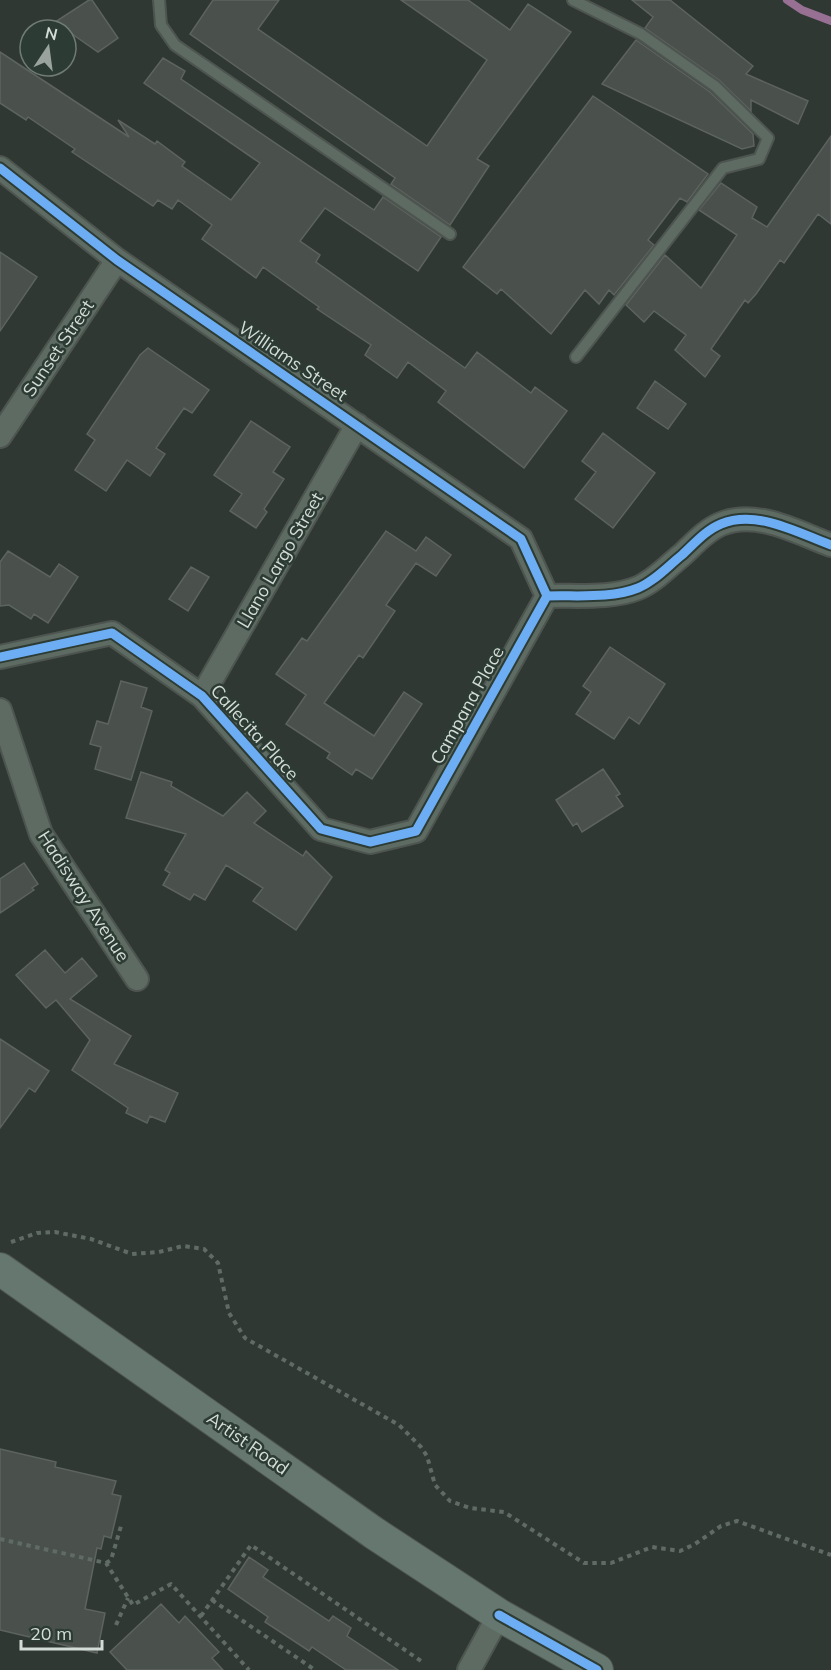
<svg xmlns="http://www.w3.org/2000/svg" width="831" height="1670" font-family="Mulish,sans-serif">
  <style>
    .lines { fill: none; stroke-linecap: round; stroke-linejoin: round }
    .stream { stroke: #977094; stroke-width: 8 }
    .building { fill: #4a514d; stroke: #5d635f; stroke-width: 1.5 }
    .service-casing { stroke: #4e5550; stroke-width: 14 }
    .minor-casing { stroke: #4e5550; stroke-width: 26 }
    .secondary-casing { stroke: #4e5550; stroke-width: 34 }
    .path { stroke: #606b65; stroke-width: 4; stroke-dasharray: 4.5 4.5; stroke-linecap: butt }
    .service { stroke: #5d6b63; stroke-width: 10 }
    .minor { stroke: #5d6b63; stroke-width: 22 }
    .secondary { stroke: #65776e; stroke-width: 32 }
    .cycleway-casing { stroke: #2c3b33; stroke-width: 13 }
    .cycleway { stroke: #6dadf4; stroke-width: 9 }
    .labels { text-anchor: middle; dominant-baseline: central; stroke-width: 5; stroke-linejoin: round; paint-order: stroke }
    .street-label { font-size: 18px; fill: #d3dcd6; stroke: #2c3b33 }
  </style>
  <rect width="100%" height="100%" fill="#303833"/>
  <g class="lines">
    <path class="stream" d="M 787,0 L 802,10 L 831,21"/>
  </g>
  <path class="building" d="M 89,0 L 92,0 L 118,38 L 98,52 L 55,22 Z
    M 213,0 L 279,0 L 258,29 L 427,146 L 487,60 L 401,0 L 468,0 L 510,30 L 528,4 L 571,32 L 477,159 L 489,166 L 450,225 L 391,184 L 395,178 L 190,34 Z
    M 632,0 L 670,0 L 753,66 L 746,74 L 808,101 L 798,124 L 751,100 L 751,111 L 719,80 L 645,28 L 653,17 Z
    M 636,40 L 710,92 L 753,134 L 754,146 L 742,149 L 602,84 Z
    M 0,52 L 129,137 L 118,120 L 155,144 L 157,141 L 185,162 L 182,166 L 231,200 L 260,163 L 144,83 L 163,58 L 185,71 L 181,79 L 374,210 L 383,197 L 441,237 L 418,271 L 325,208 L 300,241 L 320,255 L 316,262 L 465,368 L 477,352 L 531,393 L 535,387 L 567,411 L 524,468 L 438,402 L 446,391 L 408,362 L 397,378 L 365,355 L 371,345 L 317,309 L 319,307 L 263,267 L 256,278 L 202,239 L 212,225 L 178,200 L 172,209 L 158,200 L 153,206 L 72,152 L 75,149 L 28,117 L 26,120 L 0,103 Z
    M 593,96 L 708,174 L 687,202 L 680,198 L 648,240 L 654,245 L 614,295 L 609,290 L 599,304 L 585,290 L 551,334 L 501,289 L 497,294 L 463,267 Z
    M 831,136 L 831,224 L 818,214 L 784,263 L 780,260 L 756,294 L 748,303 L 745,300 L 711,349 L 720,356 L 705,377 L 675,350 L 686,335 L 654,311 L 644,322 L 626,305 L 665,255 L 701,288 L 737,235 L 699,210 L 721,183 L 757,207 L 752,218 L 767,227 Z
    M 0,252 L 37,277 L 0,331 Z
    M 148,348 L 209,390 L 192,413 L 184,408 L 156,448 L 165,454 L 150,476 L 127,460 L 106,491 L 75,470 L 95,440 L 87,434 L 140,355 Z
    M 655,381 L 686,404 L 668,429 L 637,408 Z
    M 251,421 L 290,447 L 273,472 L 284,479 L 264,509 L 267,512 L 256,528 L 230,511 L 242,494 L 214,475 Z
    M 603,433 L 655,473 L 613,528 L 575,499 L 596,472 L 582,461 Z
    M 386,531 L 416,551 L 426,537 L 451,555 L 436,576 L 416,563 L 386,605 L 395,611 L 363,658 L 359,655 L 324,703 L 374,736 L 404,692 L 422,704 L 372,779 L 356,769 L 352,775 L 327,758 L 330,753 L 286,724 L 306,695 L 276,674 L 302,638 L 307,641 Z
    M 8,551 L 50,577 L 59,564 L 78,577 L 48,623 L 34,614 L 31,619 L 9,605 L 0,606 L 0,562 Z
    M 191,567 L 209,577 L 188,611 L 169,599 Z
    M 610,647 L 665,684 L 639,724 L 629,717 L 614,739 L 576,714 L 591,692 L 583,686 Z
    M 121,681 L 147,688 L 141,707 L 152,711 L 131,780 L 95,769 L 101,747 L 90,744 L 97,721 L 108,724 Z
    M 603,769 L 620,794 L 616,796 L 623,806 L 582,832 L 577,823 L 573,826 L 556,800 Z
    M 141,772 L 172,782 L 171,786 L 223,816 L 247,792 L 266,811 L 254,823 L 303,856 L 306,851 L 332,877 L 296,930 L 253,901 L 263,888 L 226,865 L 205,900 L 194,894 L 190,900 L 163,885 L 170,873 L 165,870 L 186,834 L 126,818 Z
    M 24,863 L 38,884 L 32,888 L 34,890 L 0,913 L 0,879 Z
    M 45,950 L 65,973 L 82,958 L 97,976 L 70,999 L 131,1036 L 114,1064 L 178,1093 L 165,1122 L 150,1116 L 147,1123 L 126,1113 L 128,1108 L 72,1070 L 90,1040 L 56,1000 L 46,1008 L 16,975 Z
    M 0,1039 L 49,1071 L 35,1092 L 29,1088 L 0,1128 Z
    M 0,1449 L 56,1462 L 55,1467 L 116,1481 L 112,1494 L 121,1496 L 111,1538 L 104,1536 L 101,1549 L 97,1548 L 85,1609 L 105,1613 L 97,1653 L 0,1630 Z
    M 249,1557 L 268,1570 L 263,1577 L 329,1621 L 333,1616 L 351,1628 L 347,1636 L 398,1670 L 346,1670 L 312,1647 L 309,1651 L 265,1622 L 268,1617 L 228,1589 Z
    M 161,1604 L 179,1623 L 185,1616 L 219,1652 L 212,1658 L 223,1670 L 127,1670 L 110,1652 Z"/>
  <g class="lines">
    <g class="service-casing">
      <path id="service" d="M 159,0 L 161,25 L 175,45 L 450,234
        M 573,0 L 641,34 L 715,86 L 768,138 L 759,159 L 723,168 L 576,357"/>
    </g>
    <g class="minor-casing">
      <path id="minor" d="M 0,168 L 117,260 L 521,539 L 547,596
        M 0,436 L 117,260
        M 547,596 C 576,595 611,599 638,588 C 655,581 668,566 682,555 C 694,544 706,530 721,524 C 757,509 798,533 831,545
        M 0,657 L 112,633 L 202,696 L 321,829 L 370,842 L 416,831 L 547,596
        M 202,696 L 357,425
        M 0,710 L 41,834 L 137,979
        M 469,1670 L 499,1615"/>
    </g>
    <g class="secondary-casing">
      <path id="secondary" d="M 0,1269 L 374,1533 L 499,1615 L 597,1670"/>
    </g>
    <path class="path" d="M 11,1242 L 37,1233 L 55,1232 L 91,1239 L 132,1254 L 159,1252 L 183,1246 L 204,1249 L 218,1263 L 229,1313 L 245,1338 L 399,1425 L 421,1447 L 427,1456 L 435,1485 L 450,1501 L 470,1508 L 504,1512 L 584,1563 L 611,1563 L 652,1547 L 680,1551 L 695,1544 L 721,1526 L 737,1521 L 831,1555
      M 0,1539 L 106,1563 L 133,1605 L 171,1584 L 249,1670
      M 106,1563 L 111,1560 L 121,1526
      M 212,1600 L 315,1670
      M 201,1616 L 251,1545 L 424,1663
      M 116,1625 L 128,1598"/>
    <use href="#service" class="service"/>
    <use href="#minor" class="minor"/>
    <use href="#secondary" class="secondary"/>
    <g class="cycleway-casing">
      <path id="cycleway" d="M 0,168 L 117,260 L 521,539 L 547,596
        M 547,596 C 576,595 611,599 638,588 C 655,581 668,566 682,555 C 694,544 706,530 721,524 C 757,509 798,533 831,545
        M 0,657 L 112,633 L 202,696 L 321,829 L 370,842 L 416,831 L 547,596
        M 499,1615 L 597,1670"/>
    </g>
    <use href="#cycleway" class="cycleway"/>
  </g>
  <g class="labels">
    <g class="street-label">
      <text transform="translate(58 348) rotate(-56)">Sunset Street</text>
      <text transform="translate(293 361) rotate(34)">Williams Street</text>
      <text transform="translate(280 560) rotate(-60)">Llano Largo Street</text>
      <text transform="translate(467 705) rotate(-61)">Campana Place</text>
      <text transform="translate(255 732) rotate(48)">Callecita Place</text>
      <text transform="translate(84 896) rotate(57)">Hadisway Avenue</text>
      <text transform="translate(248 1443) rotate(35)">Artist Road</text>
    </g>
  </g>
  <g transform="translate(48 48) rotate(13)"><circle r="28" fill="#2c3b33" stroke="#6f7b74" stroke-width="1.5"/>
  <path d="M0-4.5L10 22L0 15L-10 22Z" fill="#9aa39d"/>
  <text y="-9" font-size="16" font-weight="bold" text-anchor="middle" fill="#d3dcd6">N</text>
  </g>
  <path d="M21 1640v9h81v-9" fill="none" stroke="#d3dcd6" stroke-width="3"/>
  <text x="30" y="1640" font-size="18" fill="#d3dcd6" stroke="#2c3b33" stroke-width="4.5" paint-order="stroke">20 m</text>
</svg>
